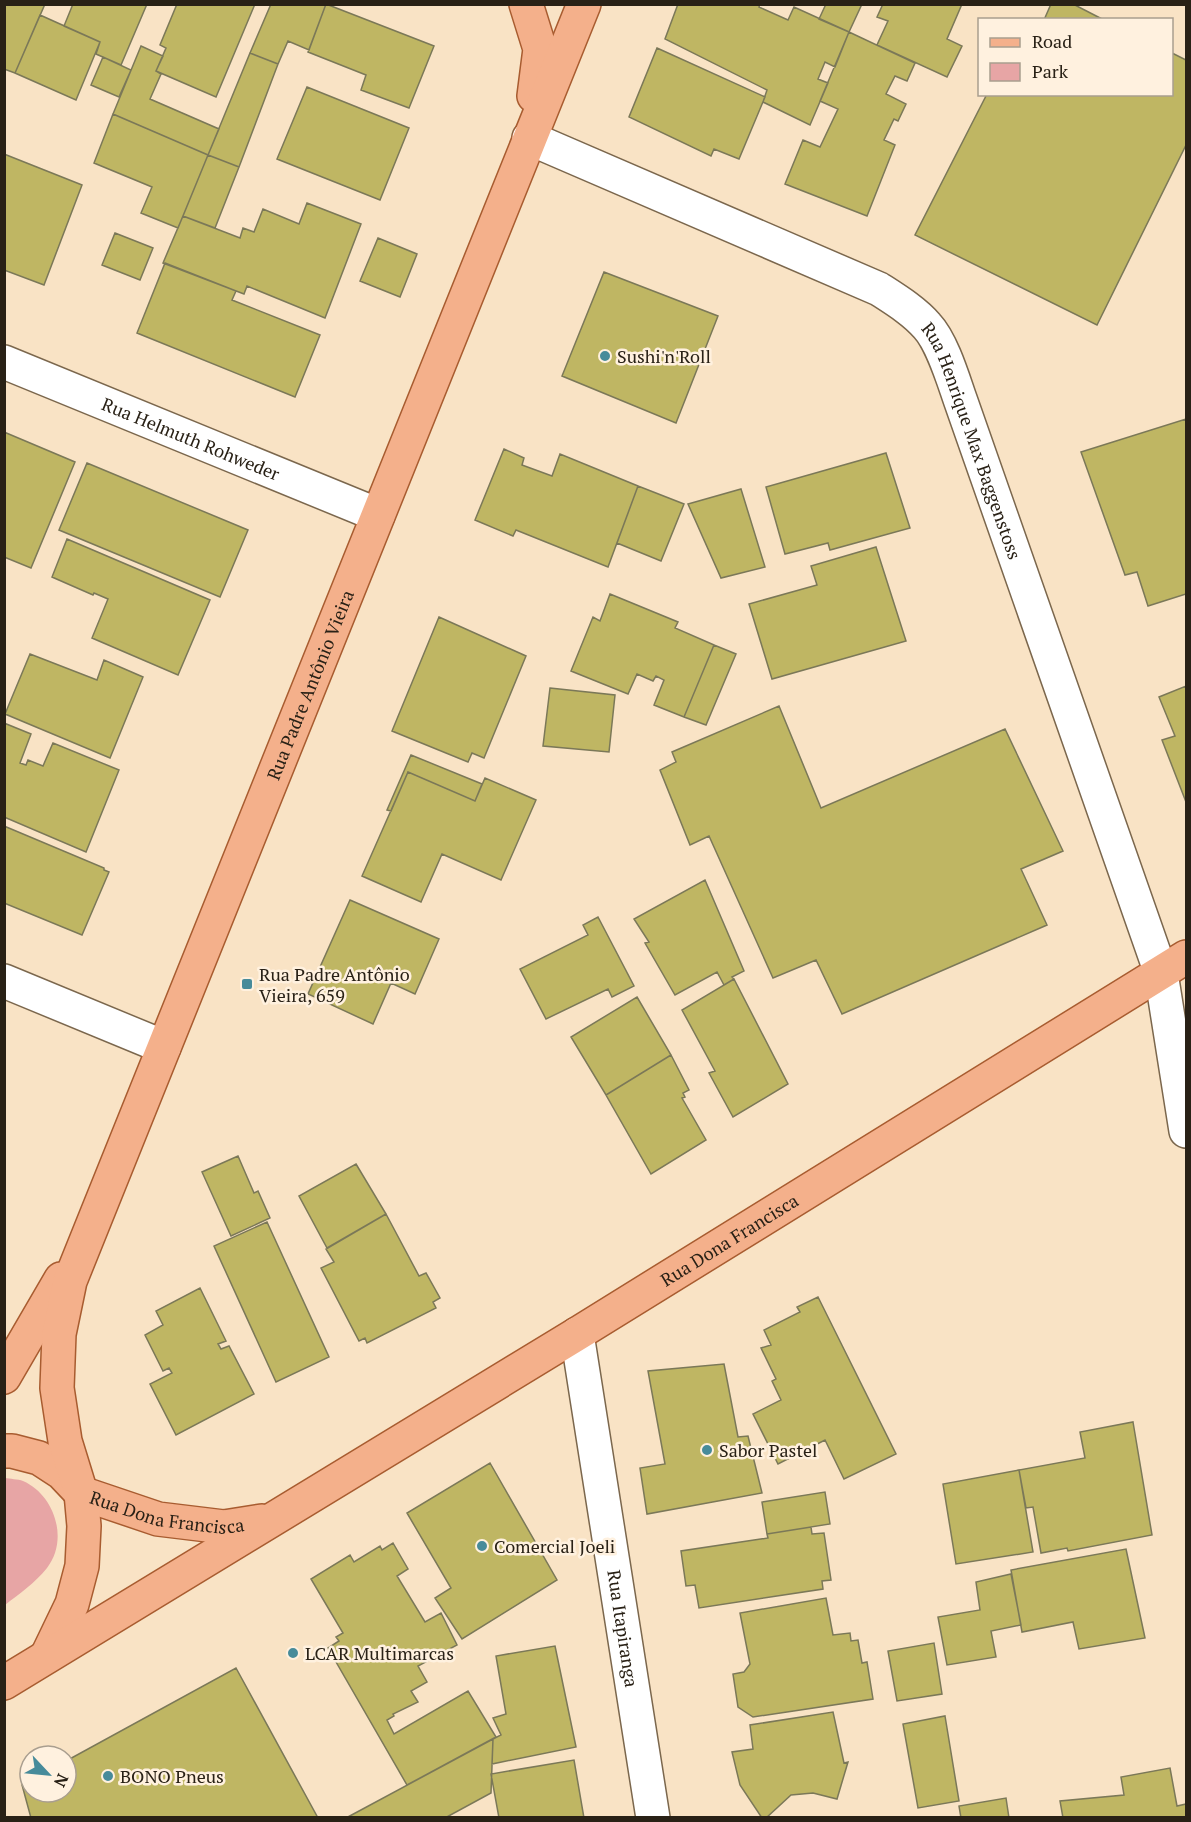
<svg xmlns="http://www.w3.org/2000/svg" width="1191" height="1822" font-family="'PT Serif',serif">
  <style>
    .green { fill: #e7a5a5 }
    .building { fill: #bfb663; stroke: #7b7858; stroke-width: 1.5 }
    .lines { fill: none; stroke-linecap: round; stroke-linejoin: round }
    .minor-casing { stroke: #7b674d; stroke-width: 36 }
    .major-casing { stroke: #a85c30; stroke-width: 36 }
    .minor { stroke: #fff; stroke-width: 33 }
    .major { stroke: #f4b08b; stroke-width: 33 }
    .poi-dot { fill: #478b9a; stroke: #fff1df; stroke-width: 2 }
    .labels { text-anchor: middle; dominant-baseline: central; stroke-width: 5; stroke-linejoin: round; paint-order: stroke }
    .poi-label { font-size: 18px; fill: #292116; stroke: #fff1df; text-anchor: start }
    .street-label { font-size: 18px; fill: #292116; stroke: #fff1df }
  </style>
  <rect width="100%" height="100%" fill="#f9e3c5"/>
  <path class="green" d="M 5,1478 C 10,1479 18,1479 23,1481 C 55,1495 69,1540 47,1568 C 35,1583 19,1594 5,1605 Z"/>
  <path class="building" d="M 4,4 L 45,4 L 15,73 L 4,69 Z
    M 73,4 L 147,4 L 121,65 L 96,54 L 100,42 L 64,26 Z
    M 177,4 L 255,4 L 216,97 L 156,71 L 166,48 L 160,45 Z
    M 271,4 L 326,4 L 309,50 L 288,41 L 278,64 L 250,53 Z
    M 326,4 L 434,46 L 409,108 L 361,90 L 366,75 L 308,52 Z
    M 678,4 L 760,4 L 759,7 L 788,20 L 794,7 L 849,32 L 835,67 L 825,62 L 818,79 L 828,83 L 810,125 L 763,102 L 767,90 L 665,39 Z
    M 826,4 L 862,4 L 849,32 L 819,19 Z
    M 883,4 L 962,4 L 947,39 L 962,46 L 947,77 L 877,45 L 888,21 L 877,17 Z
    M 1051,4 L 1073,4 L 1104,20 L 1044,20 Z
    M 40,15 L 100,42 L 76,100 L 15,73 Z
    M 849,32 L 915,63 L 907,81 L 895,76 L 886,94 L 906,104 L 898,121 L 894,119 L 884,140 L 895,145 L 867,216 L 785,184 L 803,140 L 820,147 L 838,109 L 820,101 Z
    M 141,46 L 163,56 L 156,71 L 161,74 L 150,99 L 219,129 L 208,155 L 113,114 Z
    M 657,48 L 765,97 L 739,159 L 714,149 L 711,156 L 629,117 Z
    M 250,53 L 278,64 L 239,167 L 208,155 Z
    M 1172,53 L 1186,60 L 1186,145 L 1097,325 L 915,235 L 987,94 L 1172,94 Z
    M 103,57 L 131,70 L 119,97 L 91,85 Z
    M 307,87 L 409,128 L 380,200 L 277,159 Z
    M 113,114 L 208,155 L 178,228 L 141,213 L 152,187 L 94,163 Z
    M 4,154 L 82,185 L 44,285 L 4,270 Z
    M 208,155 L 239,167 L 215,228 L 183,216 Z
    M 307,203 L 361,224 L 325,318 L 247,286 L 244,294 L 163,263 L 183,216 L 240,238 L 243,228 L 254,232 L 263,209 L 299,224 Z
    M 115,233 L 153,248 L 140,280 L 102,265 Z
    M 378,238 L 417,254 L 400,297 L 360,281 Z
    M 165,263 L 236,291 L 232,300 L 320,335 L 295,397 L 137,333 Z
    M 604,272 L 718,316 L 676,423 L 562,376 Z
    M 1186,419 L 1186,594 L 1148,606 L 1137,572 L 1125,575 L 1081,452 Z
    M 4,432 L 75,462 L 31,568 L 4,557 Z
    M 504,449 L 524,458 L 522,465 L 552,476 L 560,454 L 638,486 L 608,567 L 516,530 L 513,536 L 475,520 Z
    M 886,453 L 910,528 L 830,550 L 828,543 L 785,554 L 766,487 Z
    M 87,463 L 248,530 L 220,597 L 59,530 Z
    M 638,486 L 684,504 L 661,561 L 617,543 Z
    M 741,489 L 765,567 L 721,578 L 688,504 Z
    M 67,539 L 210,600 L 178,675 L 92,638 L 108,599 L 94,593 L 93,595 L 52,577 Z
    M 876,547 L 906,641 L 772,679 L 749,604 L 817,585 L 811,566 Z
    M 610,594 L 678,622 L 675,628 L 714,645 L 684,717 L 654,705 L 664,680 L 656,676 L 653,681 L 637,674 L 628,694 L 571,671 L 593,617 L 600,621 Z
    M 439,617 L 526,656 L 484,758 L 472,753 L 468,762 L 392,731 Z
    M 714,645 L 736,654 L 706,725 L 684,717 Z
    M 30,654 L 97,680 L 104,660 L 143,677 L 110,758 L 5,714 Z
    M 1186,686 L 1186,802 L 1162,740 L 1175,736 L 1159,697 Z
    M 550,688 L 615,695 L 609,752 L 543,746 Z
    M 779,706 L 821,808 L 1005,729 L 1063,851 L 1021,869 L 1047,925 L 842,1014 L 816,960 L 773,978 L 709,836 L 690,845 L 660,770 L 676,762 L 672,752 Z
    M 4,723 L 31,734 L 20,763 L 26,765 L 28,760 L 43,766 L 53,743 L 119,770 L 86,852 L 4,817 Z
    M 411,755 L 482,784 L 475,801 L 408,772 L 391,811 L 387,810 Z
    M 408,772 L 475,801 L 485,778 L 536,800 L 501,880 L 442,854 L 421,902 L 362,876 Z
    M 4,826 L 104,868 L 104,870 L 109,872 L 82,935 L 4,903 Z
    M 705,880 L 744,971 L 732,977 L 734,979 L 724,985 L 717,972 L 675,995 L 645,943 L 649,942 L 634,919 Z
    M 350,900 L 439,939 L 415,994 L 391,983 L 373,1024 L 308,994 Z
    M 598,917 L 634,986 L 612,997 L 608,989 L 546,1019 L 520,969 L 588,935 L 583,925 Z
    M 734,979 L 788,1084 L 733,1117 L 709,1073 L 715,1071 L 682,1010 Z
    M 637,997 L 671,1055 L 606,1095 L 571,1037 Z
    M 671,1055 L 689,1090 L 683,1093 L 685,1097 L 682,1098 L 706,1140 L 651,1174 L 606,1095 Z
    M 238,1156 L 254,1193 L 258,1191 L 270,1218 L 231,1236 L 202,1172 Z
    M 356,1164 L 386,1214 L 327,1248 L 299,1196 Z
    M 386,1214 L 419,1276 L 426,1273 L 440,1298 L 433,1302 L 436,1308 L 367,1343 L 365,1338 L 359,1341 L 321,1268 L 334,1262 L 326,1249 Z
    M 267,1222 L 329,1357 L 276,1382 L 214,1246 Z
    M 200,1288 L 226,1341 L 218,1344 L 221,1349 L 229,1346 L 254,1394 L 176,1435 L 150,1384 L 172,1373 L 169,1368 L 163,1371 L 145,1335 L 163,1325 L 156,1311 Z
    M 818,1297 L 896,1454 L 844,1479 L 825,1440 L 778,1464 L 753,1414 L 781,1400 L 772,1381 L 776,1379 L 761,1348 L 771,1345 L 764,1330 L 800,1312 L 797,1307 Z
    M 724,1364 L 738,1437 L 748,1436 L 762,1493 L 647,1514 L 640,1468 L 665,1464 L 648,1371 Z
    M 1133,1422 L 1152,1535 L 1068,1551 L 1067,1548 L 1041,1553 L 1033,1507 L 1026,1508 L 1019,1470 L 1085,1458 L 1080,1432 Z
    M 490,1463 L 557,1580 L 462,1639 L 435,1598 L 451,1588 L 407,1513 Z
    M 1019,1470 L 1033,1552 L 956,1564 L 943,1484 Z
    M 825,1492 L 830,1524 L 767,1534 L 762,1502 Z
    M 811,1527 L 812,1534 L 824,1533 L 831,1580 L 822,1581 L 823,1589 L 699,1608 L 695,1585 L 686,1586 L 681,1551 L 768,1538 L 767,1534 Z
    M 393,1543 L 408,1569 L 397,1576 L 425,1622 L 441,1613 L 457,1645 L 418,1666 L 427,1682 L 411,1691 L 418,1702 L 393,1714 L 394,1716 L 387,1720 L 394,1734 L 468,1691 L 496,1737 L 407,1785 L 328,1648 L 339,1641 L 336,1637 L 343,1633 L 311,1579 L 350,1555 L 354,1562 L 380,1546 L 382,1550 Z
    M 1126,1549 L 1145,1638 L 1079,1649 L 1073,1622 L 1022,1632 L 1011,1570 Z
    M 1011,1574 L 1021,1625 L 991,1631 L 996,1657 L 947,1665 L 938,1617 L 980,1610 L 976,1582 Z
    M 826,1598 L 833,1635 L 850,1633 L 851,1641 L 858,1640 L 862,1663 L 867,1662 L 873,1699 L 753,1717 L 738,1707 L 733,1674 L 744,1672 L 750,1664 L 740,1613 Z
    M 934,1643 L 942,1694 L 897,1701 L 888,1651 Z
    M 555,1646 L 576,1747 L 492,1764 L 493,1739 L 501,1735 L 493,1718 L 506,1714 L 496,1656 Z
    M 236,1668 L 318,1818 L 31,1818 L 22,1785 L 30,1781 L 30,1792 L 66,1792 L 66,1761 Z
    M 833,1712 L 844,1763 L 848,1762 L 837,1799 L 813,1793 L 791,1795 L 766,1818 L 762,1818 L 740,1785 L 732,1752 L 753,1749 L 750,1725 Z
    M 945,1716 L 959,1801 L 918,1808 L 903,1724 Z
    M 493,1739 L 491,1793 L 445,1818 L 346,1818 Z
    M 574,1760 L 584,1818 L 499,1818 L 491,1774 Z
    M 1170,1768 L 1177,1806 L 1186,1804 L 1186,1818 L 1063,1818 L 1060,1801 L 1124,1795 L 1121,1777 Z
    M 1006,1798 L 1009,1818 L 961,1818 L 959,1806 Z"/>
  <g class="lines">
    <g class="minor-casing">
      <g id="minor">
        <path id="s1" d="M 529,138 L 879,289 C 896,300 914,311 927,326 C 942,342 953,379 960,399 L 1161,973 L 1186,1131"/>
        <path id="s2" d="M 4,362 L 378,515"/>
        <path d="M 4,981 L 164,1047"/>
        <path id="s3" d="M 577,1334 L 653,1818"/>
      </g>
    </g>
    <g class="major-casing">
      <g id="major">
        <path d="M 526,4 L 540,49 L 534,96"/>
        <path d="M 4,1377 L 61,1279"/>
        <path id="s4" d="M 4,1451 L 12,1451 L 39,1458 L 62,1473 L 81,1493 L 158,1519 L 224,1527 L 262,1521"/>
        <path id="s5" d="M 47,1656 L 72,1604 L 82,1566 L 84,1526 L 81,1493 L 65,1441 L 57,1388 L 59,1334 L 70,1281 L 584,4"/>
        <path id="s6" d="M 4,1683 L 577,1334 L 1186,957"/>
      </g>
    </g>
    <use href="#minor" class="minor"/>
    <use href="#major" class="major"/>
  </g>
  <g class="poi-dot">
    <circle cx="605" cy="356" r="6"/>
    <rect x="241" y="978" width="12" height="12" rx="3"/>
    <circle cx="707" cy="1450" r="6"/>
    <circle cx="482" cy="1546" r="6"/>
    <circle cx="293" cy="1653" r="6"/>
    <circle cx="108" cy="1776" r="6"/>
  </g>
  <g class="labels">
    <g class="poi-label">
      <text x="617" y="356">Sushi'n'Roll</text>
      <text x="259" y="974">Rua Padre Antônio<tspan x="259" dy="21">Vieira, 659</tspan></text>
      <text x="719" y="1450">Sabor Pastel</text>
      <text x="494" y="1546">Comercial Joeli</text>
      <text x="305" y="1653">LCAR Multimarcas</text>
      <text x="120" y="1776">BONO Pneus</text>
    </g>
    <g class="street-label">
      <text stroke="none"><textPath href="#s2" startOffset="202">Rua Helmuth Rohweder</textPath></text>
      <text stroke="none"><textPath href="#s1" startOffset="566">Rua Henrique Max Baggenstoss</textPath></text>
      <text stroke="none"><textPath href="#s5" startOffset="1029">Rua Padre Antônio Vieira</textPath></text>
      <text stroke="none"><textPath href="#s6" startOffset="850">Rua Dona Francisca</textPath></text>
      <text stroke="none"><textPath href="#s4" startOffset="180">Rua Dona Francisca</textPath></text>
      <text stroke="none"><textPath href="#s3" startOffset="298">Rua Itapiranga</textPath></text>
    </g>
  </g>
  <rect width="1191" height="1822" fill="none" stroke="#292116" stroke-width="12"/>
  <rect x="978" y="18" width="195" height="78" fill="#fff1df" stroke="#a99e8f" stroke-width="1.5"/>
  <rect x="990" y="38" width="30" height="9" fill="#f4b08b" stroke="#a99e8f" stroke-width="1.5"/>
  <text x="1032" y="48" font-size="18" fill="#292116">Road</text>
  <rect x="990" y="63" width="30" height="18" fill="#e7a5a5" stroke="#a99e8f" stroke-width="1.5"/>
  <text x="1032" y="78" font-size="18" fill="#292116">Park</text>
  <g transform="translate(48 1774) rotate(116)"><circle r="28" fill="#fff1df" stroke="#a99e8f" stroke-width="1.5"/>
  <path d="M0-4.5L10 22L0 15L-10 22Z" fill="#478b9a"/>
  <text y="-9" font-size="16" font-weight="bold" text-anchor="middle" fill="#292116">N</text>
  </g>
</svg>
